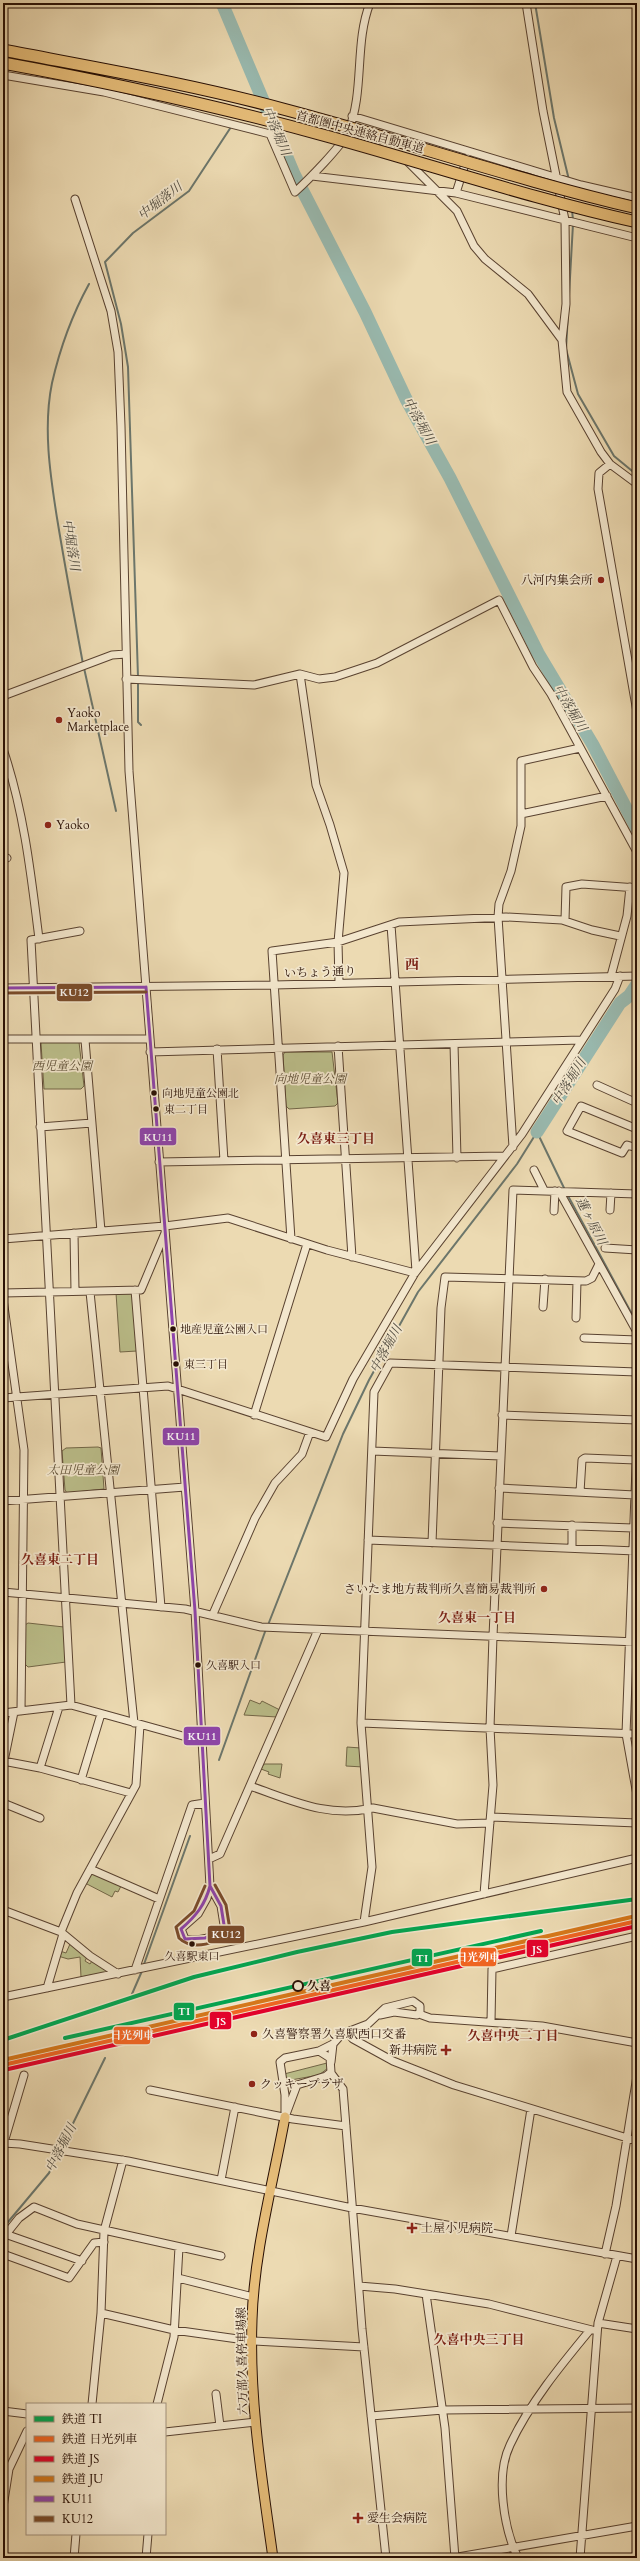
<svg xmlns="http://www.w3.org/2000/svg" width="640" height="2561" font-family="Cardo,'Noto Serif JP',serif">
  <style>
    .green { fill: #bbbe8a; stroke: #726647 }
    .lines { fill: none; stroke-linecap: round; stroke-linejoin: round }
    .stream { stroke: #6c766b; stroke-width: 2 }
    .river { stroke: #99bab0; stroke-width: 13 }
    .minor-casing { stroke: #594230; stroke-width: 9 }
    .major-casing { stroke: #280f04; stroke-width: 11 }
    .minor { stroke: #f3e7cd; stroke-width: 7 }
    .major { stroke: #e6bd79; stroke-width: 9 }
    .highway-bridge-casing { stroke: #280f04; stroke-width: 13; stroke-linecap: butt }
    .highway-bridge { stroke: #e6bd79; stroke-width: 11 }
    .bus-1-casing { stroke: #f3e7cd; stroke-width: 6 }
    .bus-2-casing { stroke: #f3e7cd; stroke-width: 6 }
    .bus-1 { stroke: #8e44ad; stroke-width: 3 }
    .bus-2 { stroke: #7a4b2a; stroke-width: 3 }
    .rail-1-casing { stroke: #f3e7cd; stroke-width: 7 }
    .rail-2-casing { stroke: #f3e7cd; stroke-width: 7 }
    .rail-3-casing { stroke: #f3e7cd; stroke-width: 7 }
    .rail-4-casing { stroke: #f3e7cd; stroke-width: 7 }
    .rail-1 { stroke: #00a651; stroke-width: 4 }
    .rail-2 { stroke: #f26522; stroke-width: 4 }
    .rail-3 { stroke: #e4002b; stroke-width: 4 }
    .rail-4 { stroke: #d7781a; stroke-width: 4 }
    .poi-dot { fill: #8f2418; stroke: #f3e7cd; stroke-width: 1.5 }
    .bus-dot { fill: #280f04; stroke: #f3e7cd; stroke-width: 1.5 }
    .stop-dot { fill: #f3e7cd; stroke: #280f04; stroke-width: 2 }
    .labels { text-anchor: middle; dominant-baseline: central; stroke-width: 3.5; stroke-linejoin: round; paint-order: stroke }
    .bus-label { font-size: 11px; fill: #280f04; stroke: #f3e7cd; text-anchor: start }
    .street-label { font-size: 12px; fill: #280f04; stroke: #f3e7cd }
    .poi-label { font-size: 12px; fill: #280f04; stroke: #f3e7cd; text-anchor: start }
    .park-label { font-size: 12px; font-style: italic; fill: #5b4c33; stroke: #f3e7cd }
    .stop-label { font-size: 12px; font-weight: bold; fill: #280f04; stroke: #f3e7cd; text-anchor: start }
    .water-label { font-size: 13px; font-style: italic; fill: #504b40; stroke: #f3e7cd }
    .neighbourhood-label { font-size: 13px; font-weight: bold; fill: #7a1f14; stroke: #f3e7cd }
    .quarter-label { font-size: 14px; font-weight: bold; fill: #7a1f14; stroke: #f3e7cd }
    .line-badge { stroke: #f3e7cd; stroke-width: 1.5 }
    .badge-label { font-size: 11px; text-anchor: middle; font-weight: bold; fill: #fff }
  </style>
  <rect width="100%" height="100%" fill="#ecdab2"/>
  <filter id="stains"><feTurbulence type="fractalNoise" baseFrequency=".005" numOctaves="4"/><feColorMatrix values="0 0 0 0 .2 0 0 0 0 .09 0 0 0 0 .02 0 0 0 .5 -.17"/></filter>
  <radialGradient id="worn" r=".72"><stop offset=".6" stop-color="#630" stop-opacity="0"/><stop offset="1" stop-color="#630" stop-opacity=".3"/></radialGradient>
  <path class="green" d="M 43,1042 L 79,1042 L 84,1086 L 81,1089 L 44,1089 L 41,1043 Z
    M 285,1052 L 332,1052 L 338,1103 L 335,1106 L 289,1109 L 286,1106 L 283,1055 Z
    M 116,1293 L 132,1293 L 134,1297 L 137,1351 L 120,1352 Z
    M 98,1447 L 101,1448 L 104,1489 L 67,1493 L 65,1490 L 62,1451 L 66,1448 Z
    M 28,1623 L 64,1627 L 66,1662 L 28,1667 L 25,1664 L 25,1625 Z
    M 250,1700 L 260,1704 L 262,1701 L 280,1710 L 277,1717 L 244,1715 Z
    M 347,1747 L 361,1748 L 363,1767 L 346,1766 Z
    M 264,1764 L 282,1764 L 280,1778 L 268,1774 L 269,1772 L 261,1769 Z
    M 91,1872 L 122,1884 L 118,1892 L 115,1891 L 112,1897 L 85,1883 Z
    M 70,1944 L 87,1957 L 85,1961 L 90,1964 L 92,1961 L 108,1972 L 81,1977 L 80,1957 L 68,1959 L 58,1956 L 60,1951 L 66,1953 Z
    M 327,2063 L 328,2068 L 319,2075 L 291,2080 L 284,2076 L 284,2074 Z"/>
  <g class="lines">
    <path class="stream" d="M 535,3 L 554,118 L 569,180
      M 572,210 L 573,220
      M 573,224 L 566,349 L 578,394 L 614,456 L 637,475
      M 83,664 C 74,615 65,567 57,518 C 50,474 43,427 52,383 C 60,348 72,315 89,284
      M 84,668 L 116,811
      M 138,677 L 128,367 L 121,324 L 105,262 L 133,233 L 189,191 L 231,127
      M 138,681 L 138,722 L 141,725
      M 537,1132 L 565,1190
      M 567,1194 L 633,1316
      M 268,1625 L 343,1434 L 369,1380 L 418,1292 L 517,1164 L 537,1132
      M 219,1760 L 266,1629
      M 143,1967 L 190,1836
      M 132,1994 L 142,1971
      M 61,2148 L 105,2058
      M 3,2228 L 49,2173 L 59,2152"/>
    <path class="river" d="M 222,3 L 294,174 L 365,312 L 406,399 L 450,478 L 538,653 L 593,745 L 637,829
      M 537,1132 L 620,1003 L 629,996 L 637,984"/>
    <g class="minor-casing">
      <path id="minor" d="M 526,3 L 543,111 L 565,220 L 566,304 L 562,340 L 567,392 L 601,452 L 610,464 L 637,484
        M 3,75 L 104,92 L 270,134 L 295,192 C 307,181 342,146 348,132 C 365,91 354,44 370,3
        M 352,116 L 581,185 L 637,198
        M 348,134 L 376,145
        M 408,162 L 457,211 L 474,246 L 485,259 L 528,294 L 562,340
        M 312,176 L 456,193 L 637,238
        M 456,193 L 467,158
        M 75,199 L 111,311 L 118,352 L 121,426 L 129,771 L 195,1611 L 210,1886 L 207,1898 L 198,1914 L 181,1929 L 185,1939 C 194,1942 217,1937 225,1931 L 221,1906 L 210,1886
        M 610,464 L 599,473 L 598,489 L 637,712
        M 300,674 L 316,785 L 330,825 L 344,873 L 338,942 L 339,983
        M 126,679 L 254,685 L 300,674 L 319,679 L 335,677 L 377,663 L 499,600 L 533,667 L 551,694 L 637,852
        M 3,696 L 112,655 L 126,654
        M 3,749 C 24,811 31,874 39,939
        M 521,814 L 607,796
        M 3,859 L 7,858
        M 565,920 L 566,887 L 582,884 L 637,888
        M 391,925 L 416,1271
        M 611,976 L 627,916 L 630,887
        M 3,988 L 274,985 L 637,976
        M 3,1039 L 150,1039
        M 85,1040 L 101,1231
        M 454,1044 L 457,1158
        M 338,1046 L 352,1257
        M 217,1049 L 224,1161
        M 150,1052 L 581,1040
        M 597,1085 L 637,1103
        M 40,1127 L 92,1123
        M 637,1129 L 581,1106 L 567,1131 L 622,1153 L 627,1145 L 637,1148
        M 513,1147 L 498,917 L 499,904 L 511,871 L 521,826 L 521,761 L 580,748
        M 159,1162 L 505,1156
        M 534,1170 L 544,1190
        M 559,1191 L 637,1332
        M 610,1210 L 611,1193
        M 554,1211 L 555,1191
        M 74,1233 L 75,1291
        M 3,1239 L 165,1226 L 228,1218 L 327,1250 L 415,1273
        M 291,1239 L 272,951 L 338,942 L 399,922 L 506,917 L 562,920 L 592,930 L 620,936
        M 605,1248 L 637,1250
        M 135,1290 L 161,1607
        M 90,1292 L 134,1723
        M 3,1293 L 141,1290 L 165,1233
        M 3,1299 L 24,1450 L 21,1711
        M 543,1307 L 545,1279
        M 576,1318 L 577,1281
        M 584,1338 L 637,1340
        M 3,1398 L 168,1386 L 326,1437 L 353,1379 L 415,1273 L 522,1134 L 615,989 L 620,976
        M 254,1415 L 307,1244
        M 502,1415 L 637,1420
        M 637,1441 L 626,1734 L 637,1795
        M 372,1451 L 501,1456
        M 499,1488 L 635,1495
        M 580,1492 L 582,1460 L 585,1458 L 636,1460
        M 3,1501 L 185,1487
        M 497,1523 L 633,1528
        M 368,1540 L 636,1551
        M 432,1543 L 441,1308 L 445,1277 L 586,1281 L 592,1278 L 599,1264
        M 572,1547 L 572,1525
        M 3,1592 L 185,1609 L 261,1627 L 637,1642
        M 213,1614 L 255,1518 L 275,1483 L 302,1454 L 310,1432
        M 71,1705 L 31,940 L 80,931
        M 3,1713 L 71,1705 L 190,1738 L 201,1739
        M 361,1723 L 637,1734
        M 3,1761 L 40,1768 L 131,1793
        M 4,1761 L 14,1712
        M 40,1768 L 59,1707
        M 81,1780 L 101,1714
        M 250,1786 C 294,1801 327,1818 373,1808 L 457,1824 L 490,1823
        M 3,1803 L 40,1818
        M 491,1817 L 637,1823
        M 209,1859 L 220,1854 L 318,1630
        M 90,1869 L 159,1899
        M 484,1894 L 493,1785 L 490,1728 L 493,1636 L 513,1190 L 637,1194
        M 3,1910 L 61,1932 L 90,1956 L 118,1974
        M 364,1922 L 372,1867 L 361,1723 L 374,1392 L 390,1363 L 637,1372
        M 61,1932 L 77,1893 L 136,1785 L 140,1725
        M 135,1970 L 192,1805 L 205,1803
        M 47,1988 L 63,1934
        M 3,1997 L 364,1922 L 637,1858
        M 419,2014 L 430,2018 L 542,2026 L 637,2043
        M 491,2022 L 492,1969 L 637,1936
        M 347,2032 L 353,2039 L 393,2061 L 454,2085 L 637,2141
        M 333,2044 L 342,2034 L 368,2024 L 385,2008 L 413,2001 L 420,2006 L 420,2012 L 417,2015 L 394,2012 L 380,2015
        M 319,2051 L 330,2058 L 331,2072 L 326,2076 L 297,2085 L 285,2117 L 285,2095 L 280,2062 L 285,2058 Z
        M 319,2051 L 333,2044 L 331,2062
        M 331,2073 L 343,2089 L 362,2329 L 386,2558
        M 150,2090 L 293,2119 L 346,2126
        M 5,2139 L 24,2075
        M 3,2143 L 20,2144 L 128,2161 L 352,2208 L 637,2259
        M 221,2180 L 235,2107
        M 5,2234 L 82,2261
        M 511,2236 L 531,2109
        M 3,2238 L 19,2218 L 34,2207 L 77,2224 L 221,2256
        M 3,2254 L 69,2278 L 94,2243 L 104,2242
        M 605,2254 L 616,2206 L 637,2076
        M 178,2278 L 253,2297
        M 359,2286 L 395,2289 L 489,2304 L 592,2330
        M 426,2294 L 445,2428 L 455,2558
        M 101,2313 L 174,2330 L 252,2341 L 364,2347
        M 598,2323 L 637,2329
        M 216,2394 L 220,2426
        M 92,2404 L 101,2313 L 104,2231 L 123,2160
        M 157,2404 L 174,2337 L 179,2247
        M 3,2411 L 27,2414
        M 371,2416 L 443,2410 L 637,2408
        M 165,2432 L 256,2422
        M 3,2507 L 9,2469 L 27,2431
        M 74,2558 L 76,2534
        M 146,2558 L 148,2534
        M 452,2558 L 637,2526
        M 518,2558 C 504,2529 495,2476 510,2445 C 529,2404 561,2365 590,2330
        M 580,2558 L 598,2323 L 617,2256"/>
    </g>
    <g class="major-casing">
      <path id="major" d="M 273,2558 C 262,2479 249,2400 252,2320 C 254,2252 273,2183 285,2117"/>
    </g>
    <use href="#minor" class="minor"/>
    <use href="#major" class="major"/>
    <g class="highway-bridge-casing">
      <path id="highway-bridge" d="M 3,50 C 96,68 191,84 283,109 C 401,140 517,180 637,208
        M 3,63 C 113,83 222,107 330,137 C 432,165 533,199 637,222"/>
    </g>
    <use href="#highway-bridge" class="highway-bridge"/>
    <g class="bus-1-casing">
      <path id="bus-1" d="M 146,987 L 195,1611 L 210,1886
        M 3,988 L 146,987
        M 210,1886 L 221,1906 L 225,1931 L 205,1938 L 185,1939 L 181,1929 C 196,1916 205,1905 210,1886 Z"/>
    </g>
    <g class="bus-2-casing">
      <path id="bus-2" d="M 3,993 L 146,992
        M 205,1886 L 194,1911 L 176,1927 L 179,1938 C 192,1951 220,1944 230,1930 L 226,1905 L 215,1885"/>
    </g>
    <use href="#bus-1" class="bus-1"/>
    <use href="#bus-2" class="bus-2"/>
    <g class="rail-1-casing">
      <path id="rail-1" d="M 65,2038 L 541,1931
        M 3,2040 L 194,1977 L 297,1952 L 392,1932 L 637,1899"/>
    </g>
    <g class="rail-2-casing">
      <path id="rail-2" d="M 3,2065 L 637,1921"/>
    </g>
    <g class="rail-3-casing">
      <path id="rail-3" d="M 4,2070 L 637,1926"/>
    </g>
    <g class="rail-4-casing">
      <path id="rail-4" d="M 3,2060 L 636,1916"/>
    </g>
    <use href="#rail-1" class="rail-1"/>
    <use href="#rail-2" class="rail-2"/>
    <use href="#rail-3" class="rail-3"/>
    <use href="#rail-4" class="rail-4"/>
  </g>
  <g class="poi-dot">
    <circle cx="601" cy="580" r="4"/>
    <circle cx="59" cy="720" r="4"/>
    <circle cx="48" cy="825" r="4"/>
    <circle cx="544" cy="1589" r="4"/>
    <circle cx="254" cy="2034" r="4"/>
    <path d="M444 2044h4v4h4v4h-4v4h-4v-4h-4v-4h4z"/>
    <circle cx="252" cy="2084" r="4"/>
    <path d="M410 2222h4v4h4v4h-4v4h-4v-4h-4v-4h4z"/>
    <path d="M356 2512h4v4h4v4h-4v4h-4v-4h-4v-4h4z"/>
  </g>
  <g class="bus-dot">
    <circle cx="154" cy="1093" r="3.5"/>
    <circle cx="156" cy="1109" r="3.5"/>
    <circle cx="173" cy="1329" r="3.5"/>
    <circle cx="176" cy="1364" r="3.5"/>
    <circle cx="198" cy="1665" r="3.5"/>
    <circle cx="192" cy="1944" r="3.5"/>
  </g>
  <circle class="stop-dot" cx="298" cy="1986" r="5"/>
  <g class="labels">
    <g class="bus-label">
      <text x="162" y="1093">向地児童公園北</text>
      <text x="164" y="1109">東二丁目</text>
      <text x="180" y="1329">地産児童公園入口</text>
      <text x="184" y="1364">東三丁目</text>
      <text x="206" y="1665">久喜駅入口</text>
      <text x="192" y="1956" text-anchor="middle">久喜駅東口</text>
    </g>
    <g class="street-label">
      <text transform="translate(360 132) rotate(15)">首都圏中央連絡自動車道</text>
      <text transform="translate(320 972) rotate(-2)">いちょう通り</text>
      <text transform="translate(242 2361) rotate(-91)">六万部久喜停車場線</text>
    </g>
    <g class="poi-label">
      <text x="593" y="580" text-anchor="end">八河内集会所</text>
      <text x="67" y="713">Yaoko<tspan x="67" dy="14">Marketplace</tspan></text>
      <text x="56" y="825">Yaoko</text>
      <text x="536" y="1589" text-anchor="end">さいたま地方裁判所久喜簡易裁判所</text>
      <text x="262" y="2034">久喜警察署久喜駅西口交番</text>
      <text x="437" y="2050" text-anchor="end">新井病院</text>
      <text x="260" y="2084">クッキープラザ</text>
      <text x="421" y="2228">土屋小児病院</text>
      <text x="367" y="2518">愛生会病院</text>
    </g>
    <g class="park-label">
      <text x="62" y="1066">西児童公園</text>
      <text x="310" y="1079">向地児童公園</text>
      <text x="83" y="1470">太田児童公園</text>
    </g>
    <g class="stop-label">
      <text x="307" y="1986">久喜</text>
    </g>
    <g class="water-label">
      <text transform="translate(276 131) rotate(67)">中落堀川</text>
      <text transform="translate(160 201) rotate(-38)">中堀落川</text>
      <text transform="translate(419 421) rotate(61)">中落堀川</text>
      <text transform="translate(71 545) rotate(81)">中堀落川</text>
      <text transform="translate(570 708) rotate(59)">中落堀川</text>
      <text transform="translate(569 1082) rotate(-58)">中落堀川</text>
      <text transform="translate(591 1221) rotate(63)">蓮ヶ原川</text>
      <text transform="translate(386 1349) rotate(-61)">中落堀川</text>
      <text transform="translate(61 2148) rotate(-63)">中落堀川</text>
    </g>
    <g class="neighbourhood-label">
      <text x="336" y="1139">久喜東三丁目</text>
      <text x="60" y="1560">久喜東二丁目</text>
      <text x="477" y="1618">久喜東一丁目</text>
      <text x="513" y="2036">久喜中央二丁目</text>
      <text x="479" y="2340">久喜中央三丁目</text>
    </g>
    <g class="quarter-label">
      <text x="412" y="964">西</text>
    </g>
  </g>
  <g class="line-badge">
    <rect x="56" y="983" width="37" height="19" rx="4" fill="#7a4b2a"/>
    <rect x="139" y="1127" width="38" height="19" rx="4" fill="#8e44ad"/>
    <rect x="162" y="1427" width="38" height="19" rx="4" fill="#8e44ad"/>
    <rect x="183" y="1726" width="38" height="20" rx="4" fill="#8e44ad"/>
    <rect x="207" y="1925" width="38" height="19" rx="4" fill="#7a4b2a"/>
    <rect x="526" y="1939" width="23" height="19" rx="4" fill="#e4002b"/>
    <rect x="460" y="1947" width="37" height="20" rx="4" fill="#f26522"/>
    <rect x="411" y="1948" width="22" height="19" rx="4" fill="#00a651"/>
    <rect x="173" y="2002" width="22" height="19" rx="4" fill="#00a651"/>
    <rect x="209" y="2011" width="23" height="19" rx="4" fill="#e4002b"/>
    <rect x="113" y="2026" width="38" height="19" rx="4" fill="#f26522"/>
  </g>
  <g class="badge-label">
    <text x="74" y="996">KU12</text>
    <text x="158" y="1141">KU11</text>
    <text x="181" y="1440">KU11</text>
    <text x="202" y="1740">KU11</text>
    <text x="226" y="1938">KU12</text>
    <text x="537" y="1953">JS</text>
    <text x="478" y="1961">日光列車</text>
    <text x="422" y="1962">TI</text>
    <text x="184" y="2015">TI</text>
    <text x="221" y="2025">JS</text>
    <text x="132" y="2039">日光列車</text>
  </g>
  <rect width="640" height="2561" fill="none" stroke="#ecdab2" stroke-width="16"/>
  <rect x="4" y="4" width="632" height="2553" fill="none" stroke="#280f04" stroke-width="2"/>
  <rect x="8" y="8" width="624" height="2545" fill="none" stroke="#280f04"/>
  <rect x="26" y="2403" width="140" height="132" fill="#f3e7cd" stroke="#a2917d"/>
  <rect x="34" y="2416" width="20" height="6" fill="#00a651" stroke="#a2917d"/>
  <text x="62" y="2423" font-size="12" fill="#280f04">鉄道 TI</text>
  <rect x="34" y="2436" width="20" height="6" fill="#f26522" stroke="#a2917d"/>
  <text x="62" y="2443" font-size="12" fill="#280f04">鉄道 日光列車</text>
  <rect x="34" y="2456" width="20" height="6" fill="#e4002b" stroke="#a2917d"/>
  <text x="62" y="2463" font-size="12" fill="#280f04">鉄道 JS</text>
  <rect x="34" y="2476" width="20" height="6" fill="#d7781a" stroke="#a2917d"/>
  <text x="62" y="2483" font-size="12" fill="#280f04">鉄道 JU</text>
  <rect x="34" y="2496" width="20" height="6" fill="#8e44ad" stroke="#a2917d"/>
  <text x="62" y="2503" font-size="12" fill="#280f04">KU11</text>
  <rect x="34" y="2516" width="20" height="6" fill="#7a4b2a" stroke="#a2917d"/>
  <text x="62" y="2523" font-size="12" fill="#280f04">KU12</text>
  <rect width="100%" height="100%" filter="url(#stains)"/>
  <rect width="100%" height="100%" fill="url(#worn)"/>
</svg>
